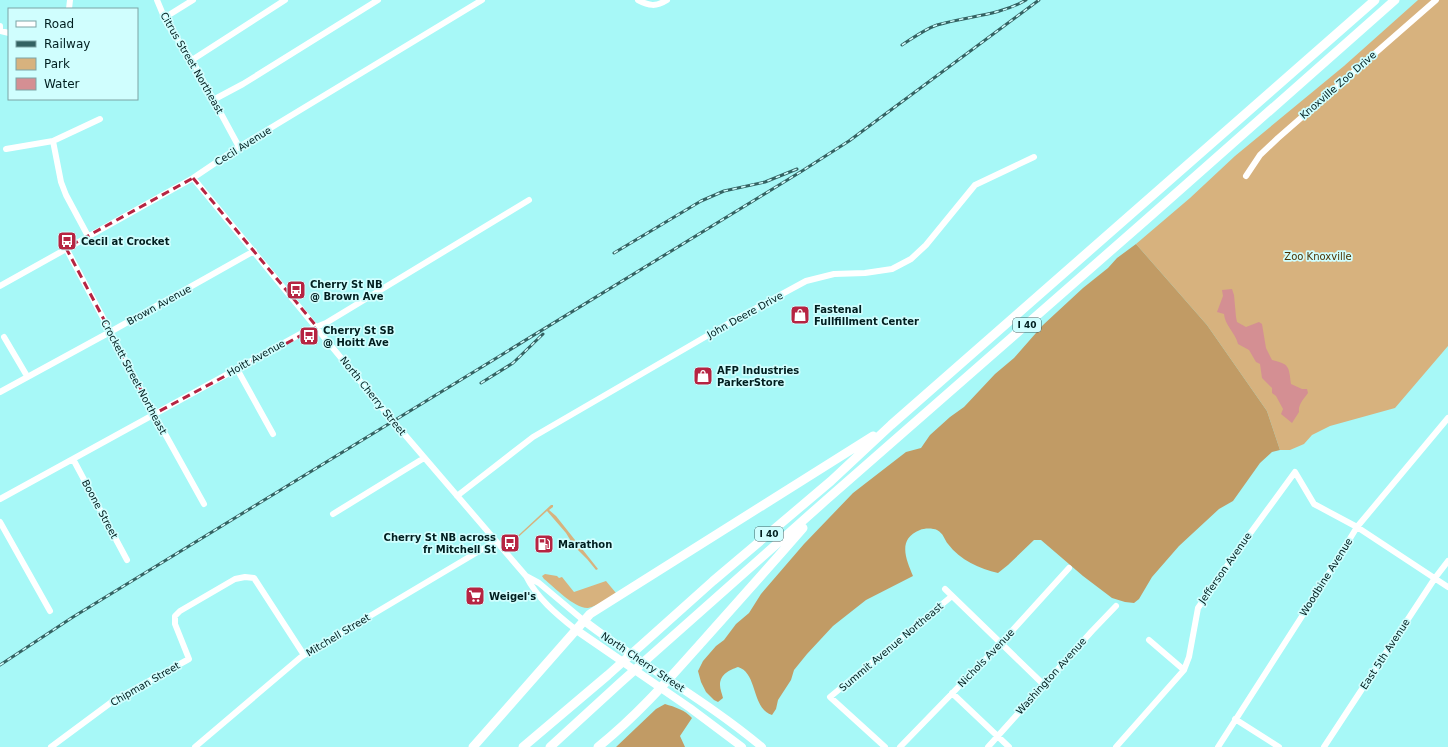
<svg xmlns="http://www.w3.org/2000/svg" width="1448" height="747" font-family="'DejaVu Sans',sans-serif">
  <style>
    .green { fill: #d7b27e }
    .forest { fill: #c19b65 }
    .water { fill: #d48f93 }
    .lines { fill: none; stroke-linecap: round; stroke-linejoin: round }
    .minor { stroke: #fff; stroke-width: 6 }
    .major { stroke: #fff; stroke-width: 8 }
    .highway { stroke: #fff; stroke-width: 9 }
    .rail-casing { stroke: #346262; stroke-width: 3 }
    .rail { stroke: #d0fefe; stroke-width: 1.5; stroke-dasharray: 4.5; stroke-linecap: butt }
    .marked { fill: none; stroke: #b62442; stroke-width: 3; stroke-dasharray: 8 5; stroke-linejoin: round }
    .labels { text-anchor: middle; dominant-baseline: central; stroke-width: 3.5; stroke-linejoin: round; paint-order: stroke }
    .shield { fill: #d0fefe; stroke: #3e6162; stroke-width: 1 }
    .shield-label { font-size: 9px; font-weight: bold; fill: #001e1f }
    .street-label { font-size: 10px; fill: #001e1f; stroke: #d0fefe }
    .poi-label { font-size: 10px; font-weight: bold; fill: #001e1f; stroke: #d0fefe; text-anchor: start }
    .park-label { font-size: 10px; fill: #4b3103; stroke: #d0fefe }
  </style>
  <rect width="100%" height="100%" fill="#a7f8f7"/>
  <path class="green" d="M 1418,0 L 1448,0 L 1448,346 L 1395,408 L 1330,426 L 1312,435 L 1304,444 L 1290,450 L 1280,450 L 1267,411 L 1207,325 L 1136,244 L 1190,198 L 1235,156 L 1344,66 Z
    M 551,505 L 553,505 L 553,507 L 549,510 L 556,516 L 598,569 L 596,570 L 587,559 L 574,546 L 566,533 L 547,511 L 514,541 L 513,545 L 510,545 L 509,544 Z
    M 545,574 L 557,576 L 559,578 L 562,577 L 574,592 L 606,581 L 616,593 C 608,598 598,606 588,608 C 575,609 554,587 544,579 L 542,576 Z"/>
  <path class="forest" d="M 1136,244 L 1207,325 L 1267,411 L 1280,450 L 1272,452 L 1260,463 L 1233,501 L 1219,509 L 1179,546 L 1152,577 L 1139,599 L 1134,603 L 1125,602 L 1112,598 L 1083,576 L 1041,540 L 1034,540 L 1008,565 L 998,573 C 980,569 960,560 948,544 C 944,539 944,534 937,530 C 933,528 924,528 920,530 C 897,539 906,559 913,576 L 866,600 L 833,626 L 807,654 L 794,670 L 791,680 L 778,700 L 776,709 L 772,715 C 751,708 758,673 738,667 C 730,670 720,674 720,685 C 720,689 722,694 723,698 L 718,702 L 714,700 L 706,692 L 701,682 L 698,671 L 703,661 L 716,646 L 724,640 L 736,624 L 749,613 L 761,594 L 804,544 L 853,493 L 906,452 L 921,448 L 930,435 L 950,417 L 964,407 L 995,374 L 1014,358 L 1043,325 L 1083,288 L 1108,268 L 1117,258 Z
    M 665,704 C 675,707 685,710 692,718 L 680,736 L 685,747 L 616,747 L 656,709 Z"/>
  <path class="water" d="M 1232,289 L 1234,295 L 1236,317 L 1237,322 L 1246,327 L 1259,322 L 1262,324 L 1266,348 L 1272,360 C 1289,364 1289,366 1291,384 L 1302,389 L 1307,389 L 1308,393 C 1304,399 1298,404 1299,412 L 1292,423 L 1281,414 L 1283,409 L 1276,396 L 1272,393 L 1272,388 L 1262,378 L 1260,364 L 1256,362 L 1249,350 L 1238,344 C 1235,332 1225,326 1224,314 L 1217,312 L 1223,296 L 1222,290 Z"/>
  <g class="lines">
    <path class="minor" d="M 157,0 L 167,24 L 192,60 L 239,147
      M 638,0 C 649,6 656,7 667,0
      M 69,9 L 70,0
      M 164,18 L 193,0
      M 0,26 L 0,31 L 9,33
      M 192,60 L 285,0
      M 213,100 L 243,84 L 378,0
      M 53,141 L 61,182 L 66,195 L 88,236
      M 6,149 L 53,141 L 100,119
      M 1246,176 L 1260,155 L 1278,138 L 1436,0
      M 193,178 L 393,421 L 526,576 C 537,598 556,614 575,629
      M 66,248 L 154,414 L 204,504
      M 0,286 L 193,178 L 239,147 L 482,0
      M 4,337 L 27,376
      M 237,369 L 273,434
      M 0,392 L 110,332 L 254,251
      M 73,459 L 127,560
      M 457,496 L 533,437 L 736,319 L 806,281 L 834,274 L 865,273 L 892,269 L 911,259 L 926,245 L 975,185 L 1034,157
      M 0,499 L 304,332 L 326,323 L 529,200
      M 333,514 L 424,458
      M 0,522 L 50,611
      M 526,576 L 539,583 L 583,620
      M 945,589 L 1044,685
      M 1149,640 L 1184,670
      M 952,693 L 1009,747
      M 1235,719 L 1279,747
      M 51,747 L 113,701 L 189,659 L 175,624 L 175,616 L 180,611 L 235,579 L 245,577 L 254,578 L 304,655
      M 195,747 L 301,657 L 496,541
      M 885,747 L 830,697 L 952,596
      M 900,747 L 1001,643 L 1069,568
      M 988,747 L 1092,631 L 1116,606
      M 1116,747 L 1184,670 L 1189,657 L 1198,608 L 1238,550 L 1295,472 L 1314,504 L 1357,527 L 1448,587
      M 1218,747 L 1315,596 L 1357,527 L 1448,418
      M 1324,747 L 1435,578 L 1448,561"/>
    <path class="major" d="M 583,620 C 641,665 706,700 762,747
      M 575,629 L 690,708 L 742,747"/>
    <path class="highway" d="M 473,747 L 590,614 L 873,436
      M 523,747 L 608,675 L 713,581 L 831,481 L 891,425 L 1375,0
      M 550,747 L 620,683 L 825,501 L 1147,219 L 1395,0
      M 598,747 C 637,716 669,679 702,642 C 736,604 770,566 803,528"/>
    <g class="rail-casing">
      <path id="rail" d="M 902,45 C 913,38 925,29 937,25 C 967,16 999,16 1026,0
        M 614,253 L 701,201 L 724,191 L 765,182 L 797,169
        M 481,383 L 513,363 L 543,334
        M 0,665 L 73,617 L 802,171 L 849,141 L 1039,0"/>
    </g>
    <use href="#rail" class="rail"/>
  </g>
  <path class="marked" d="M 193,178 L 317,327 L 154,414 L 66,248 Z"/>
  <defs>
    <g id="bus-square" transform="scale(1)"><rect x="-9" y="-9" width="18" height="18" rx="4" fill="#b62442" stroke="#d0fefe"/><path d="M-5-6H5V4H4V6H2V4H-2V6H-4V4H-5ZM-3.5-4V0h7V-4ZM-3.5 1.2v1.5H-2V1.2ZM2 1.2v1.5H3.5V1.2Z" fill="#fff"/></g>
    <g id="shop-square" transform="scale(1)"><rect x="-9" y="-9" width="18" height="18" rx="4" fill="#b62442" stroke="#d0fefe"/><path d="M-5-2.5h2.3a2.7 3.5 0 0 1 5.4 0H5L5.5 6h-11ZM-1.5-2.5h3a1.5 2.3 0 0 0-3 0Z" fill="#fff"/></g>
    <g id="fuel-square" transform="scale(1)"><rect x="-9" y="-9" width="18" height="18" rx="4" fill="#b62442" stroke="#d0fefe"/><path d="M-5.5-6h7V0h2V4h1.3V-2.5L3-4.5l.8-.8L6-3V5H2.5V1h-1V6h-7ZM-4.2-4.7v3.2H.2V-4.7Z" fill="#fff"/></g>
    <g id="supermarket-square" transform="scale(1)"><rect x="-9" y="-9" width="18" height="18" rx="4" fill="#b62442" stroke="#d0fefe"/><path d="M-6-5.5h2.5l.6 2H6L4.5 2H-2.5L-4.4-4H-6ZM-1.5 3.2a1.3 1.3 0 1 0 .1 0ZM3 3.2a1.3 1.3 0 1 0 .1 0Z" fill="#fff"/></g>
  </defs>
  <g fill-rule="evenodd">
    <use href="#bus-square" x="67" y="241"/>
    <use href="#bus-square" x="296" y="290"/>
    <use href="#shop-square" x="800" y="315"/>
    <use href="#bus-square" x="309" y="336"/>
    <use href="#shop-square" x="703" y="376"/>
    <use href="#bus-square" x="510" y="543"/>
    <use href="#fuel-square" x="544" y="544"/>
    <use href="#supermarket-square" x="475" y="596"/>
  </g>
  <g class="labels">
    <g class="shield">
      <rect x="1013" y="318" width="28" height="14" rx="3"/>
      <rect x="755" y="527" width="28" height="14" rx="3"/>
    </g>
    <g class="shield-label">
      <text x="1027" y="325">I 40</text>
      <text x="769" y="534">I 40</text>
    </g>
    <g class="street-label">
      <text transform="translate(192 63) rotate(60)">Citrus Street Northeast</text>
      <text transform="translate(1338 85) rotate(-41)">Knoxville Zoo Drive</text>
      <text transform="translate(243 146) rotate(-32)">Cecil Avenue</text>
      <text transform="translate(159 305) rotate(-29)">Brown Avenue</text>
      <text transform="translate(745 315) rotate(-29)">John Deere Drive</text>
      <text transform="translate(256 358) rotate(-29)">Hoitt Avenue</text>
      <text transform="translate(134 377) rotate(62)">Crockett Street Northeast</text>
      <text transform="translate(373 396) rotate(51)">North Cherry Street</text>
      <text transform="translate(100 509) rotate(62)">Boone Street</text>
      <text transform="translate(1225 568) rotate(-55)">Jefferson Avenue</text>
      <text transform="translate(1326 577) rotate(-58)">Woodbine Avenue</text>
      <text transform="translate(338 635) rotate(-31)">Mitchell Street</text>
      <text transform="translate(891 647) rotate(-40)">Summit Avenue Northeast</text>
      <text transform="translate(1385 654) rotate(-57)">East 5th Avenue</text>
      <text transform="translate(986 658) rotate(-46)">Nichols Avenue</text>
      <text transform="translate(643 662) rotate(34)">North Cherry Street</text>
      <text transform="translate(1051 676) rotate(-48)">Washington Avenue</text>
      <text transform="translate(145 684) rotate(-30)">Chipman Street</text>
    </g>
    <g class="poi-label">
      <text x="81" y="241">Cecil at Crocket</text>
      <text x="310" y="284">Cherry St NB<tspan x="310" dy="12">@ Brown Ave</tspan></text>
      <text x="814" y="309">Fastenal<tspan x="814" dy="12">Fullfillment Center</tspan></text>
      <text x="323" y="330">Cherry St SB<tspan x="323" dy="12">@ Hoitt Ave</tspan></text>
      <text x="717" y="370">AFP Industries<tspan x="717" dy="12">ParkerStore</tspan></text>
      <text x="496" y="537" text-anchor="end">Cherry St NB across<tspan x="496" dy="12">fr Mitchell St</tspan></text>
      <text x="558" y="544">Marathon</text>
      <text x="489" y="596">Weigel's</text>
    </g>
    <g class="park-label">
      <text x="1318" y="256">Zoo Knoxville</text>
    </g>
  </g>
  <rect x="8" y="8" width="130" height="92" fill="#d0fefe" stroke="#7da4a5"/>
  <rect x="16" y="21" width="20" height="6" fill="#ffffff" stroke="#7da4a5"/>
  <text x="44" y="28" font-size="12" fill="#001e1f">Road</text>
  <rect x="16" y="41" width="20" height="6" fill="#346262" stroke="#7da4a5"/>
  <text x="44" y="48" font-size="12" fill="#001e1f">Railway</text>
  <rect x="16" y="58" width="20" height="12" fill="#d7b27e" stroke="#7da4a5"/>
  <text x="44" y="68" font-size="12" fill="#001e1f">Park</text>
  <rect x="16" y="78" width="20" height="12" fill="#d48f93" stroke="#7da4a5"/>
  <text x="44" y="88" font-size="12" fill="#001e1f">Water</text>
</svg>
